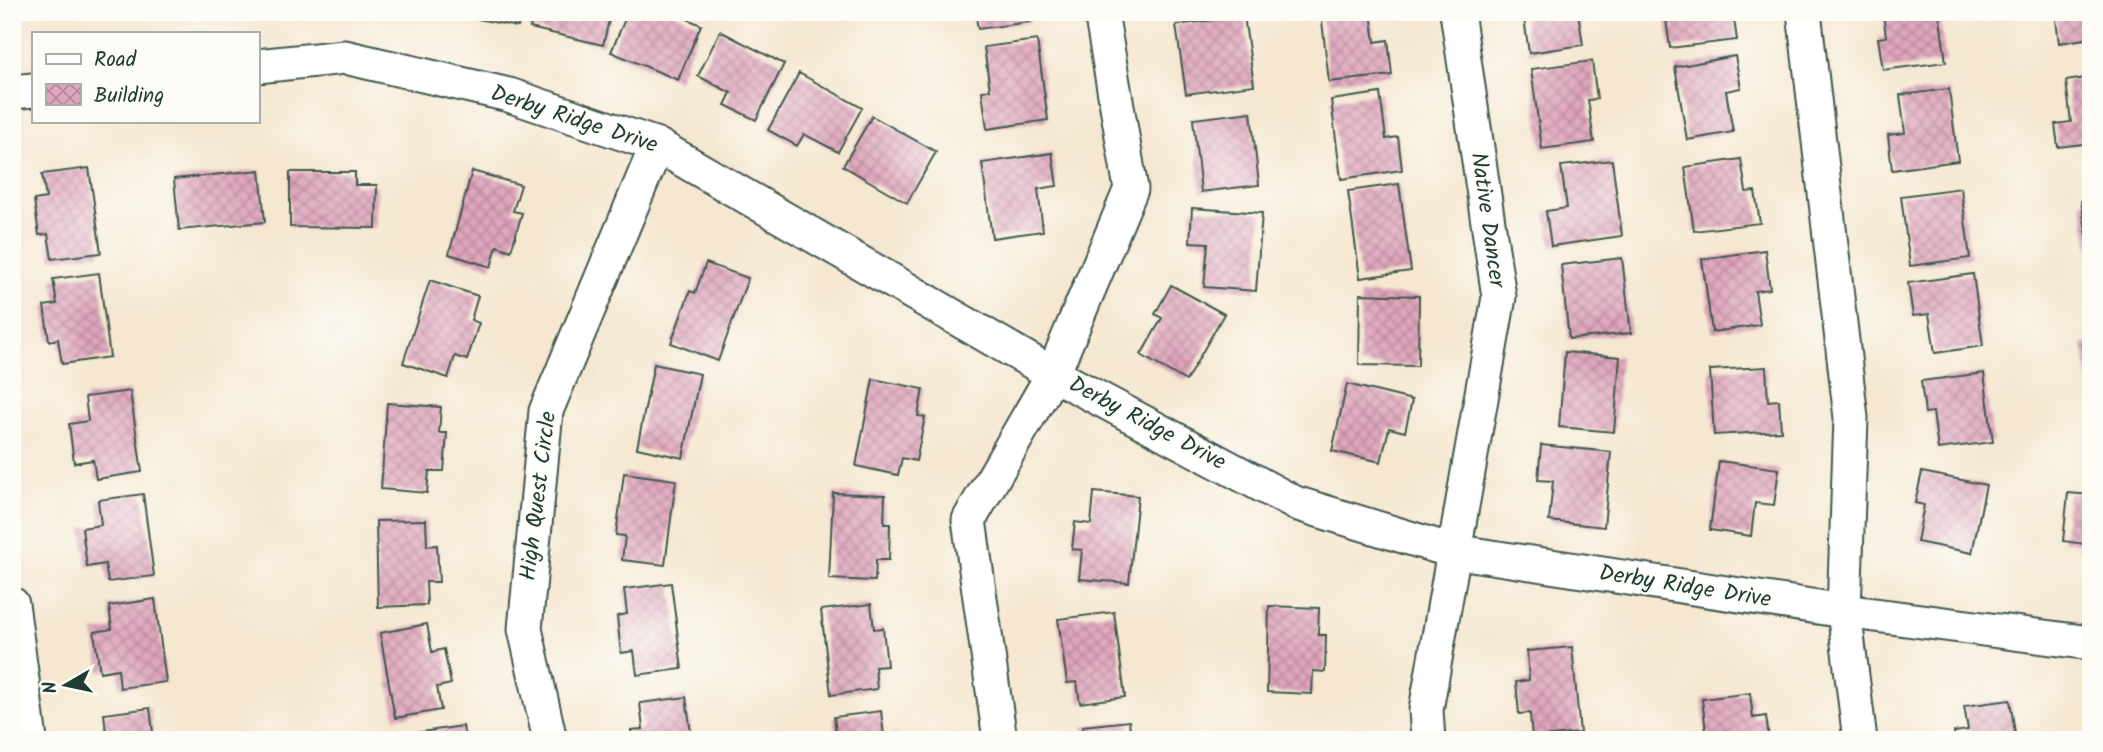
<svg xmlns="http://www.w3.org/2000/svg" width="2103" height="752" font-family="Kalam,sans-serif">
  <style>
    .building { fill: url(#building-cross-hatch) }
    .lines { fill: none; stroke-linecap: round; stroke-linejoin: round }
    .street-casing { stroke: #3f564b; stroke-width: 37 }
    .street { stroke: #fff; stroke-width: 33 }
    .labels { text-anchor: middle; dominant-baseline: central; stroke-width: 5; stroke-linejoin: round; paint-order: stroke }
    .street-label { font-size: 23px; fill: #1f3d34; stroke: #fdfcf7 }
  </style>
  <defs>
    <pattern id="building-cross-hatch" width="8" height="8" patternUnits="userSpaceOnUse" patternTransform="scale(1.75)"><rect width="8" height="8" fill="#e0a6bd"/><path d="M0 0l8 8M0 8l8-8" fill="none" stroke="#b5889a"/></pattern>
  </defs>
  <rect width="100%" height="100%" fill="#fdfcf7"/>
  <filter id="ink" filterUnits="userSpaceOnUse"><feTurbulence type="fractalNoise" baseFrequency=".0143" numOctaves="2"/><feDisplacementMap in="SourceGraphic" scale="14" xChannelSelector="R" yChannelSelector="G"/><feConvolveMatrix kernelMatrix="1 2 1 2 8 2 1 2 1" color-interpolation-filters="sRGB"/></filter>
  <filter id="wash" filterUnits="userSpaceOnUse"><feTurbulence type="fractalNoise" baseFrequency=".00686" numOctaves="4" result="noise"/><feDisplacementMap in="SourceGraphic" scale="28" xChannelSelector="R" yChannelSelector="G"/><feGaussianBlur stdDeviation="1.57" result="paint"/><feColorMatrix in="noise" values="0 0 0 0 0 0 0 0 0 0 0 0 0 0 0 0 0 1.4 0 .05"/><feComposite in="paint" operator="in"/></filter>
  <g filter="url(#wash)">
    <rect width="100%" height="100%" fill="#f5e7d0"/>
    <g id="blocks">
      <path class="building" d="M 463,12 L 521,12 L 518,27 L 463,16 Z
        M 533,12 L 611,12 L 603,45 L 530,28 Z
        M 628,12 L 672,12 L 701,25 L 678,80 L 611,52 Z
        M 975,12 L 1029,12 L 1030,22 L 978,29 Z
        M 1321,12 L 1371,12 L 1375,42 L 1388,40 L 1392,75 L 1329,82 Z
        M 1523,12 L 1578,12 L 1583,45 L 1529,53 Z
        M 1665,12 L 1733,12 L 1737,40 L 1670,48 Z
        M 1883,12 L 1939,12 L 1946,62 L 1883,70 L 1878,38 L 1886,37 Z
        M 2055,12 L 2091,12 L 2091,38 L 2059,43 Z
        M 1244,16 L 1254,85 L 1186,94 L 1176,25 Z
        M 720,31 L 784,64 L 756,120 L 725,105 L 731,93 L 698,76 Z
        M 1037,40 L 1048,120 L 987,129 L 982,91 L 990,90 L 984,47 Z
        M 1735,56 L 1741,88 L 1726,91 L 1733,132 L 1687,140 L 1675,67 Z
        M 1592,61 L 1597,99 L 1588,100 L 1594,142 L 1542,149 L 1531,69 Z
        M 799,73 L 862,108 L 838,152 L 804,134 L 797,146 L 768,130 Z
        M 2091,77 L 2091,143 L 2058,147 L 2055,124 L 2071,122 L 2066,81 Z
        M 1949,89 L 1958,161 L 1892,170 L 1888,135 L 1905,133 L 1900,95 Z
        M 1380,93 L 1386,139 L 1398,137 L 1402,170 L 1341,179 L 1331,100 Z
        M 1251,112 L 1259,185 L 1201,192 L 1193,119 Z
        M 872,116 L 936,152 L 907,203 L 843,166 Z
        M 1052,153 L 1057,186 L 1038,189 L 1043,231 L 992,238 L 982,163 Z
        M 1741,159 L 1746,192 L 1755,191 L 1760,223 L 1694,231 L 1685,167 Z
        M 1612,160 L 1622,236 L 1551,246 L 1546,211 L 1567,208 L 1561,166 Z
        M 89,168 L 101,253 L 52,259 L 48,234 L 39,235 L 34,200 L 46,198 L 42,174 Z
        M 260,170 L 265,222 L 179,230 L 174,179 Z
        M 472,171 L 521,185 L 513,211 L 522,213 L 511,251 L 497,246 L 491,267 L 449,254 Z
        M 290,172 L 355,172 L 355,185 L 377,185 L 376,228 L 290,227 Z
        M 1399,184 L 1411,271 L 1360,278 L 1348,191 Z
        M 1961,188 L 1970,258 L 1910,266 L 1901,196 Z
        M 2091,199 L 2091,248 L 2089,248 L 2081,201 Z
        M 1192,208 L 1262,213 L 1256,291 L 1204,287 L 1208,243 L 1190,242 Z
        M 1765,250 L 1770,289 L 1755,291 L 1760,325 L 1712,332 L 1702,259 Z
        M 1622,258 L 1631,333 L 1569,339 L 1561,265 Z
        M 706,263 L 748,278 L 718,361 L 671,343 L 690,291 L 695,293 Z
        M 99,273 L 110,357 L 62,364 L 58,339 L 49,341 L 44,306 L 57,304 L 53,279 Z
        M 1973,274 L 1983,346 L 1935,353 L 1929,314 L 1913,316 L 1908,283 Z
        M 430,280 L 478,296 L 471,320 L 479,323 L 467,360 L 455,356 L 448,378 L 403,363 Z
        M 1171,285 L 1224,314 L 1186,381 L 1141,355 L 1162,318 L 1155,314 Z
        M 1360,294 L 1419,296 L 1418,366 L 1359,365 Z
        M 2091,343 L 2091,387 L 2089,387 L 2083,344 Z
        M 1565,352 L 1620,357 L 1614,432 L 1559,427 Z
        M 654,364 L 700,374 L 683,458 L 637,448 Z
        M 1766,367 L 1768,401 L 1779,400 L 1781,431 L 1714,435 L 1710,370 Z
        M 1984,373 L 1993,442 L 1938,449 L 1933,412 L 1925,413 L 1921,381 Z
        M 873,379 L 923,389 L 918,416 L 925,417 L 916,461 L 902,458 L 898,475 L 856,466 Z
        M 1347,384 L 1412,400 L 1405,432 L 1389,428 L 1381,462 L 1332,451 Z
        M 130,391 L 142,472 L 96,479 L 93,460 L 74,463 L 69,424 L 88,421 L 85,397 Z
        M 387,403 L 441,407 L 439,433 L 447,433 L 444,471 L 429,471 L 427,493 L 381,489 Z
        M 1541,445 L 1611,452 L 1604,527 L 1549,521 L 1553,481 L 1538,480 Z
        M 1719,461 L 1779,469 L 1774,505 L 1755,503 L 1751,536 L 1710,530 Z
        M 1922,472 L 1986,485 L 1972,553 L 1917,542 L 1924,505 L 1915,503 Z
        M 624,473 L 676,480 L 665,565 L 622,560 L 625,536 L 616,535 Z
        M 1094,492 L 1138,496 L 1129,583 L 1079,579 L 1082,550 L 1072,549 L 1075,522 L 1091,524 Z
        M 833,493 L 885,495 L 884,524 L 890,524 L 889,560 L 876,560 L 875,581 L 829,579 Z
        M 2068,493 L 2091,495 L 2091,555 L 2084,554 L 2085,544 L 2063,541 Z
        M 143,494 L 154,576 L 108,582 L 105,564 L 87,567 L 82,528 L 101,525 L 98,500 Z
        M 426,520 L 427,546 L 437,545 L 439,582 L 426,582 L 427,605 L 378,607 L 376,521 Z
        M 671,583 L 682,669 L 637,675 L 634,651 L 621,653 L 617,616 L 627,614 L 624,589 Z
        M 155,599 L 166,682 L 120,688 L 118,669 L 100,672 L 94,632 L 112,629 L 109,606 Z
        M 871,604 L 874,629 L 883,628 L 887,666 L 875,667 L 877,689 L 831,695 L 821,610 Z
        M 1269,606 L 1319,608 L 1318,635 L 1326,635 L 1325,672 L 1313,671 L 1312,694 L 1267,692 Z
        M 1114,612 L 1125,697 L 1080,703 L 1077,682 L 1067,683 L 1058,619 Z
        M 427,624 L 432,652 L 444,649 L 451,684 L 437,687 L 441,710 L 395,718 L 380,633 Z
        M 1572,647 L 1580,733 L 1532,738 L 1530,713 L 1519,714 L 1516,682 L 1529,680 L 1527,651 Z
        M 1750,693 L 1753,718 L 1766,716 L 1769,740 L 1707,740 L 1702,699 Z
        M 686,697 L 692,740 L 632,740 L 631,730 L 643,729 L 640,703 Z
        M 2010,700 L 2016,740 L 1955,740 L 1954,732 L 1968,730 L 1964,706 Z
        M 150,708 L 154,740 L 107,740 L 104,714 Z
        M 881,711 L 884,736 L 896,734 L 896,740 L 837,740 L 834,717 Z
        M 1129,721 L 1131,740 L 1084,740 L 1083,726 Z
        M 463,726 L 465,740 L 415,740 L 414,733 Z"/>
    </g>
  </g>
  <g filter="url(#ink)">
    <use href="#blocks" fill-opacity="0" stroke="#3f564b" stroke-width="2"/>
    <g class="lines">
      <g class="street-casing">
        <path id="street" d="M 1804,12 L 1851,418 L 1844,611 L 1860,740
          M 257,66 L 345,57 L 509,95 L 657,145 L 1053,374 L 1295,503 L 1452,551 L 1844,611 L 2091,643
          M 12,92 L 33,90
          M 12,604 L 30,740
          M 550,740 L 525,629 L 546,411 L 657,145
          M 1000,740 L 969,520 L 1053,374 L 1131,189 L 1101,12
          M 1428,740 L 1426,710 L 1499,297 L 1457,12"/>
      </g>
      <use href="#street" class="street"/>
    </g>
  </g>
  <g class="labels">
    <g class="street-label">
      <text transform="translate(574 120) rotate(18)">Derby Ridge Drive</text>
      <text transform="translate(1487 220) rotate(82)">Native Dancer</text>
      <text transform="translate(1147 424) rotate(28)">Derby Ridge Drive</text>
      <text transform="translate(539 496) rotate(-83)">High Quest Circle</text>
      <text transform="translate(1685 587) rotate(9)">Derby Ridge Drive</text>
    </g>
  </g>
  <rect width="2103" height="752" fill="none" stroke="#fdfcf7" stroke-width="42"/>
  <rect x="32" y="32" width="228" height="91" fill="#fdfcf7" stroke="#a4b0a9" stroke-width="2"/>
  <rect x="46" y="54" width="35" height="10" fill="#ffffff" stroke="#a4b0a9" stroke-width="2"/>
  <text x="94" y="66" font-size="21" fill="#1f3d34">Road</text>
  <rect x="46" y="84" width="35" height="21" fill="url(#building-cross-hatch)" stroke="#a4b0a9" stroke-width="2"/>
  <text x="94" y="102" font-size="21" fill="#1f3d34">Building</text>
  <g transform="translate(66 685) rotate(261)" stroke="#fdfcf7" stroke-width="5" paint-order="stroke">
  <path d="M0-5L12 26L0 18L-12 26Z" fill="#1f3d34"/>
  <text y="-10" font-size="19" font-weight="bold" text-anchor="middle" fill="#1f3d34">N</text>
  </g>
</svg>
